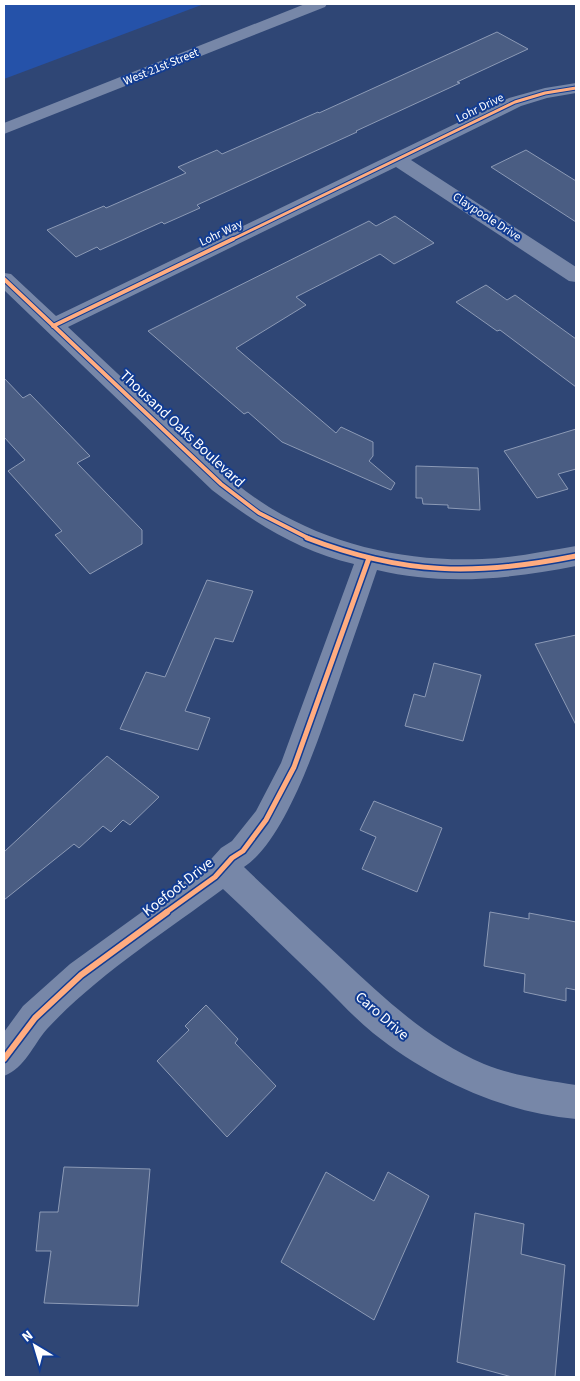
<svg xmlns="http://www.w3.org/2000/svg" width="580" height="1381" font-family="'Source Sans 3',sans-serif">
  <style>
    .green { fill: #2552a9 }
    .building { fill: #4a5d83; stroke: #8c9ab6 }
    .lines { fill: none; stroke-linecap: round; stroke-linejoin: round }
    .minor { fill: #7787a8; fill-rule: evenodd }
    .tertiary { fill: #7787a8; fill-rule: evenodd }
    .cycleway-far3-casing { stroke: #123c92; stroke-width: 5 }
    .cycleway-far2-casing { stroke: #123c92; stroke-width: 6 }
    .cycleway-far1-casing { stroke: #123c92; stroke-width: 8 }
    .cycleway-casing { stroke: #123c92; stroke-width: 9 }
    .cycleway-far3 { stroke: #ffac80; stroke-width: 3 }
    .cycleway-far2 { stroke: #ffac80; stroke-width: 4 }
    .cycleway-far1 { stroke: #ffac80; stroke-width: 5 }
    .cycleway { stroke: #ffac80; stroke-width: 6 }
    .labels { text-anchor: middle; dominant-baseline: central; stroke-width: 4; stroke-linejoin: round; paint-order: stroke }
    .far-street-label { font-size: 12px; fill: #fff; stroke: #123c92 }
    .street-label { font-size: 15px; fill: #fff; stroke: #123c92 }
  </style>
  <rect width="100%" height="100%" fill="#2f4675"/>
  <path class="green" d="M 4,4 L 204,4 L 4,79 Z"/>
  <path class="building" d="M 497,32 L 528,49 L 457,82 L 460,83 L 356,131 L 357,132 L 197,205 L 200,208 L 164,224 L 162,222 L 100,250 L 97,247 L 76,257 L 47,230 L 104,206 L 106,208 L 186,173 L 178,167 L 217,150 L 222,154 L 318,112 L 319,113 Z
    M 526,150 L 576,181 L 576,222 L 491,167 Z
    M 395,216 L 434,243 L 394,264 L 380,254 L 296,297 L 306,305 L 236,348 L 336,433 L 341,427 L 373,442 L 373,456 L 369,461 L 395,483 L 391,490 L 282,442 L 248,412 L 244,414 L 148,331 L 369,221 L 376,226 Z
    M 486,285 L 507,300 L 515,295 L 576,339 L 576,387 L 500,330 L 497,331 L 456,302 Z
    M 4,378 L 23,398 L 30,394 L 90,456 L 77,463 L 142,530 L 142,544 L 90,574 L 55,535 L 62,531 L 8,471 L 25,460 L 4,437 Z
    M 576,429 L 576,469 L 558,474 L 568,489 L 537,498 L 504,451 Z
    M 416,466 L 478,468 L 480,510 L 448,508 L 448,505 L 423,504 L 422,498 L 416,498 Z
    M 207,580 L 253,591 L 233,642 L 215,638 L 185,711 L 210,718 L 198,750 L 120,729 L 146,672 L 165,677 Z
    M 576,635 L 576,725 L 535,644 Z
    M 434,663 L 481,675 L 463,741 L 405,726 L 414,694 L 425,697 Z
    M 107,756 L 159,797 L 130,825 L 123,820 L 111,832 L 103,826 L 79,848 L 74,844 L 4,900 L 4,852 Z
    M 374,801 L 442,828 L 417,892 L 362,869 L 376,837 L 360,830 Z
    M 490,912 L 529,919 L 529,913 L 576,922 L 576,990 L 566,988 L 566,1001 L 524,992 L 525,974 L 484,966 Z
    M 206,1005 L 238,1039 L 235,1043 L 276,1086 L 227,1137 L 157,1061 L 189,1030 L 185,1026 Z
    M 64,1167 L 150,1169 L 138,1306 L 44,1303 L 51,1251 L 36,1251 L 40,1212 L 58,1212 Z
    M 326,1172 L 374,1201 L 388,1172 L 429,1196 L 374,1320 L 281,1262 Z
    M 475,1213 L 524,1224 L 521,1254 L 565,1265 L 555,1377 L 512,1377 L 457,1362 Z"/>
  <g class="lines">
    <path class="minor" d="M 576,83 L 576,93 L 547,98 L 521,106 L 411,160 L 576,267 L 576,282 L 569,281 L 396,167 L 68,327 C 106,363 144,398 182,433 C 209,459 236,487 269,507 C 333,546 408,562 482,559 C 514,558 545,551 576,546 L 576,566 C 511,579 443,586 377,570 C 364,609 350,647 337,686 C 320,734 287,839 244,867 C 276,898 309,928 341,958 C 385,999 428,1040 484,1064 C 514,1076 545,1080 576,1085 L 576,1119 C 502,1112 432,1080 373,1033 C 356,1019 340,1002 324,986 C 291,954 257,921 223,889 C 165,932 96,976 47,1029 C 33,1045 25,1068 4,1076 L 4,1032 L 23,1006 L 70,964 L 204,867 L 221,848 L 232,841 L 256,811 L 281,763 L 354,564 C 300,551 256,524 212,490 L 4,290 L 4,273 L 11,274 L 56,316 L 509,98 L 545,88 Z"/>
    <path class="tertiary" d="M 305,4 L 327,4 L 325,7 L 4,134 L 4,123 Z"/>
    <g class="cycleway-far3-casing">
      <path id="cycleway-far3" d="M 231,240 L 515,102 L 545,93 L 576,88"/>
    </g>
    <g class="cycleway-far2-casing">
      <path id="cycleway-far2" d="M 4,279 L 221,484 L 259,513 L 310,539
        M 53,326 L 233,239"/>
    </g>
    <g class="cycleway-far1-casing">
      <path id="cycleway-far1" d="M 307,538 C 403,575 476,576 576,556
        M 165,913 L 215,877 L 232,858 L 243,851 L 266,820 L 294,767 L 369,558"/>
    </g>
    <g class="cycleway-casing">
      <path id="cycleway" d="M 4,1059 L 35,1018 L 81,975 L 167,912"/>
    </g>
    <use href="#cycleway-far3" class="cycleway-far3"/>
    <use href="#cycleway-far2" class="cycleway-far2"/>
    <use href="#cycleway-far1" class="cycleway-far1"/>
    <use href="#cycleway" class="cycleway"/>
  </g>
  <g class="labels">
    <g class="far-street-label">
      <text transform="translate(161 67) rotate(-22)">West 21st Street</text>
      <text transform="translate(480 108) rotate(-26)">Lohr Drive</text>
      <text transform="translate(487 217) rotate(33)">Claypoole Drive</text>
      <text transform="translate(221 233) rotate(-26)">Lohr Way</text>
    </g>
    <g class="street-label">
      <text transform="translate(182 429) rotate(43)">Thousand Oaks Boulevard</text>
      <text transform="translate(178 887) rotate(-38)">Koefoot Drive</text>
      <text transform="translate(382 1016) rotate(41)">Caro Drive</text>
    </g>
  </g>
  <rect width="580" height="1381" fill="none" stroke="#ffffff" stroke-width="10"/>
  <g transform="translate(35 1346) rotate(322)" stroke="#123c92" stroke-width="4" paint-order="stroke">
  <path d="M0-4L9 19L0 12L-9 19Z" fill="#ffffff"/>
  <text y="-8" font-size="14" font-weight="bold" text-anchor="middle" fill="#ffffff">N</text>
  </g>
</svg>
